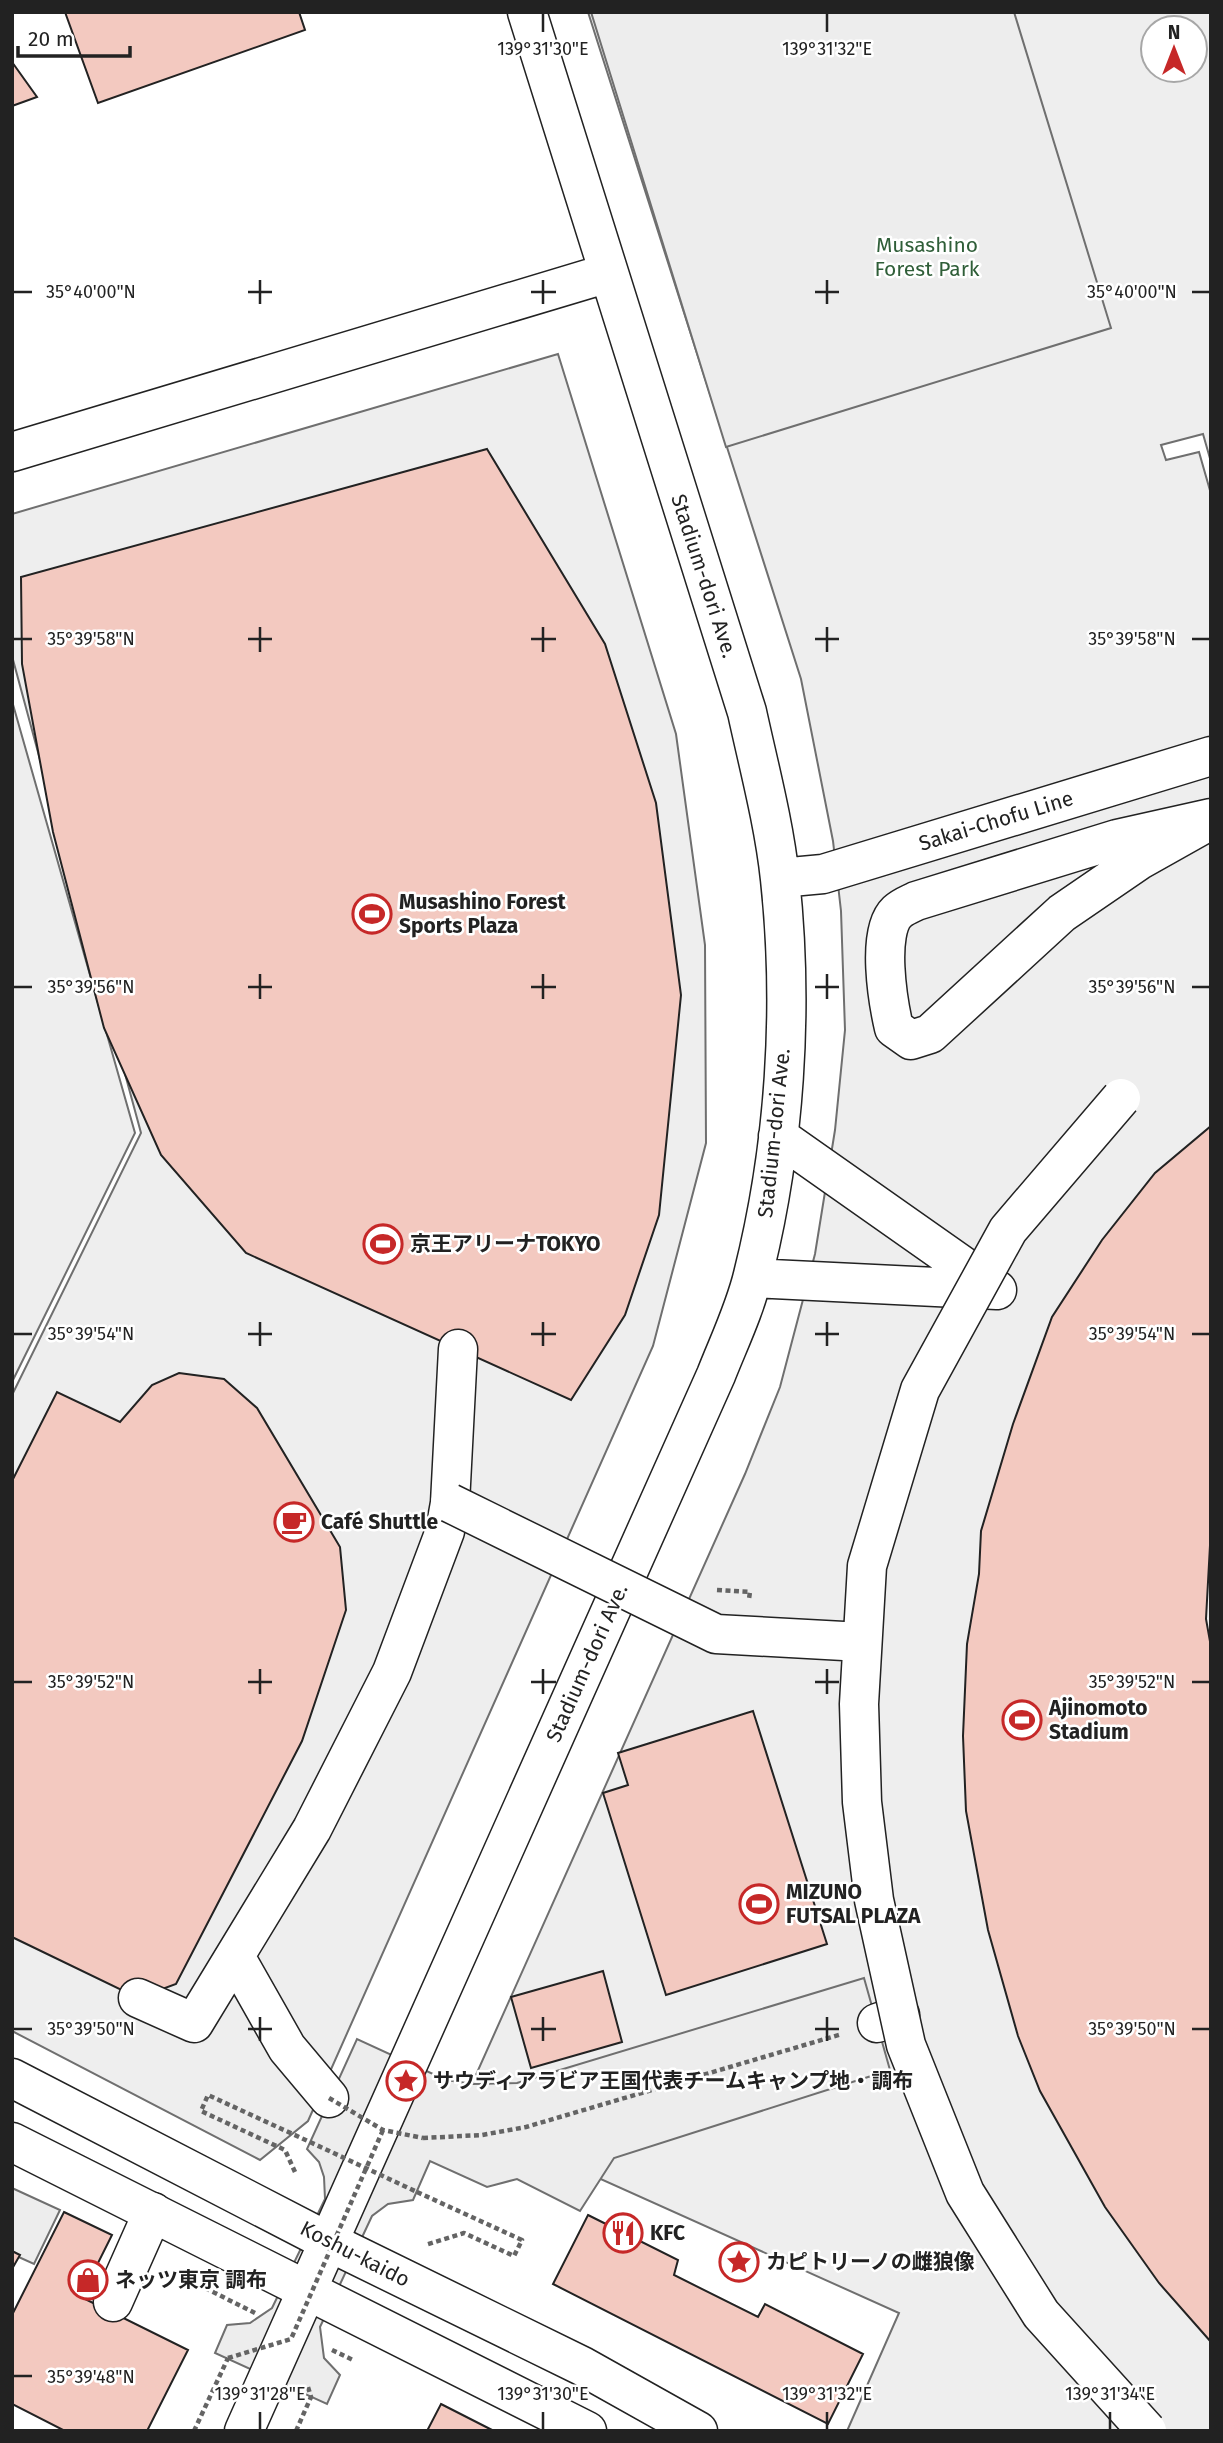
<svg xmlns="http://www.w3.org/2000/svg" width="1223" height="2443" font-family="'Fira Sans','Noto Sans JP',sans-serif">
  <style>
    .green { fill: #eee; stroke: #6f6f6f; stroke-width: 2; fill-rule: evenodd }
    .parking { fill: #ededed; stroke: #6f6f6f; stroke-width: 2 }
    .building { fill: #f3c9c0; stroke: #222; stroke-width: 2 }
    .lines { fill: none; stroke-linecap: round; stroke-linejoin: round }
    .minor-casing { stroke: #222; stroke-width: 41 }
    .highway-casing { stroke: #222; stroke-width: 41 }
    .path { stroke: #646464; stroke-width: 4.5; stroke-dasharray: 5 3.5; stroke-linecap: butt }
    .minor { stroke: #fff; stroke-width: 38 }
    .highway { stroke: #fff; stroke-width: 38 }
    .minor-bridge-casing { stroke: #222; stroke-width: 41; stroke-linecap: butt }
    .path-bridge { stroke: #646464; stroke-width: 4.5; stroke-dasharray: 5 3.5; stroke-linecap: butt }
    .minor-bridge { stroke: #fff; stroke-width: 38 }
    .ticks { fill: none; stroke: #222; stroke-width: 2.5 }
    .labels { text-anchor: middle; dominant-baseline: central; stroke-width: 5; stroke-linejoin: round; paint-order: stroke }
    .park-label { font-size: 21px; fill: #2f5e38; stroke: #fff }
    .street-label { font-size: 21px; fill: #222; stroke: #fff }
    .poi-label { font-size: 21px; font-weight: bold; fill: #222; stroke: #fff; text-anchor: start }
    .ticks-label { font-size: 18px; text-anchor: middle; fill: #222; stroke: #fff; stroke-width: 5; stroke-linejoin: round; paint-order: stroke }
  </style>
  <rect width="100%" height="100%" fill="#fff"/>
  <path class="green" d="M 588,12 L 1211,12 L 1211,462 L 1203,434 L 1161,445 L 1166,460 L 1199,452 L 1211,494 L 1211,2431 L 847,2431 L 899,2313 L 458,2115 L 745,1474 L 780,1387 L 815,1254 L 835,1130 L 845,1030 L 841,911 L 833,841 L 801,679 ZM 1153,28 L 1195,28 L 1195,70 L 1153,70 Z
    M 558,354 L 676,734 L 705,945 L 706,1143 L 653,1346 L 308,2121 L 260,2160 L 12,2031 L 12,1395 L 141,1133 L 12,656 L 12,514 Z
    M 12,701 L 135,1133 L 12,1382 Z"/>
  <path class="parking" d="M 591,12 L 1014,12 L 1111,328 L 726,447 Z
    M 864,1978 L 890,2070 L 614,2158 L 580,2211 L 517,2179 L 487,2187 L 430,2161 L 413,2200 L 388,2204 L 372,2216 L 320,2327 L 324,2358 L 340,2375 L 327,2404 L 215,2353 L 227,2325 L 250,2323 L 272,2308 L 325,2199 L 324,2177 L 319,2162 L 307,2149 L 357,2039 L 446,2080 L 473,2084 L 517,2083 Z
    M 12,2188 L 60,2210 L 34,2264 L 12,2254 Z"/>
  <path class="building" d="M 65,12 L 299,12 L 305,30 L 98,103 Z
    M 12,62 L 37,97 L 12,106 Z
    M 487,449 L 605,644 L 656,803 L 681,995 L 659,1215 L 625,1315 L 571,1400 L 246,1253 L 161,1155 L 104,1028 L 53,832 L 22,664 L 21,577 Z
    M 1211,1126 L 1211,1527 L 1206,1619 L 1211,1647 L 1211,2342 L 1159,2283 L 1105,2207 L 1040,2091 L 1018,2036 L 988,1930 L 966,1811 L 963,1736 L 967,1644 L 979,1574 L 981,1531 L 1013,1424 L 1052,1317 L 1102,1240 L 1155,1173 Z
    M 179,1373 L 224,1379 L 257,1408 L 340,1547 L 346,1610 L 302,1741 L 176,1984 L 138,1998 L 12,1937 L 12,1481 L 57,1392 L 120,1422 L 152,1385 Z
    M 753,1711 L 827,1944 L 666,1995 L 603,1793 L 628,1785 L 618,1753 Z
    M 603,1971 L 622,2042 L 531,2068 L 511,1997 Z
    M 64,2212 L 112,2235 L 81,2297 L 188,2350 L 147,2431 L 65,2431 L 12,2404 L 12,2315 Z
    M 588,2215 L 678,2260 L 674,2275 L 758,2317 L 765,2304 L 863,2354 L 828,2424 L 553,2284 Z
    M 12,2251 L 20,2255 L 12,2269 Z
    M 441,2404 L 494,2431 L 427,2431 Z"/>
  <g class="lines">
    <g class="minor-casing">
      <path id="minor" d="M 12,452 L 608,273
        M 1211,818 L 1117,839 L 916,901 C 910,904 902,907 897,912 C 876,932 888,1002 894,1028 L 911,1040 L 930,1034 L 1062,913 L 1138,861 L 1211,820
        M 780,878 L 823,874 L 1211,756
        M 778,1136 L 997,1290
        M 753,1278 L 997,1290
        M 236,1958 L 287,2048 L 329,2098
        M 138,1998 L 194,2023 L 312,1829 L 392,1672 L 445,1531 L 450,1503 L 458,1349
        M 877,2023 L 900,2015
        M 113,2302 L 153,2212
        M 244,2431 L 716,1375 C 729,1342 745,1309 753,1275 C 785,1148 794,1009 780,879 C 774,823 759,767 747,712 L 527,12"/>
    </g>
    <g class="highway-casing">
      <path id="highway" d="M 12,2078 L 327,2241 L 582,2366 L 698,2431
        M 12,2142 L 587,2431"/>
    </g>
    <path class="path" d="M 717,1590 L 750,1592 L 749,1599
      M 423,2138 L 482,2135 L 526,2127 L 842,2034
      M 295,2172 L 285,2150 L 201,2111 L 208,2095 L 310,2142
      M 417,2192 L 522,2240 L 514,2256 L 464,2233 L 425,2245
      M 205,2288 L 255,2313
      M 332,2350 L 353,2360
      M 194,2431 L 228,2358
      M 296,2431 L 311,2397 L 308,2387"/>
    <use href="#minor" class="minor"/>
    <use href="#highway" class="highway"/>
    <g class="minor-bridge-casing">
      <path id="minor-bridge" d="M 1121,1098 L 1008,1230 L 920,1390 L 867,1566 L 859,1704 L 862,1802 L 874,1900 L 906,2045 L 965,2193 L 1041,2314 L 1147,2431
        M 450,1503 L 716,1634 L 862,1642"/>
    </g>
    <path class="path-bridge" d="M 329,2098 L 383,2130 L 423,2138
      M 310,2142 L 417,2192
      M 228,2358 L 291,2339 L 383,2130"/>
    <use href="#minor-bridge" class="minor-bridge"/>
  </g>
  <path class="ticks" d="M 543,14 L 543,32M 827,14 L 827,32M 260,280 L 260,304M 543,280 L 543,304M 827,280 L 827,304M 14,292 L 32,292M 248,292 L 272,292M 531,292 L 556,292M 815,292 L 839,292M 1192,292 L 1209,292M 260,627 L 260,652M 543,627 L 543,652M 827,627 L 827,652M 14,639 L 32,639M 248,639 L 272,639M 531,639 L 556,639M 815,639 L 839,639M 1192,639 L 1209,639M 260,974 L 260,999M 543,974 L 543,999M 827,974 L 827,999M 14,987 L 32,987M 248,987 L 272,987M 531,987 L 556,987M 815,987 L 839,987M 1192,987 L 1209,987M 260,1322 L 260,1346M 543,1322 L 543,1346M 827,1322 L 827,1346M 14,1334 L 32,1334M 248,1334 L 272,1334M 531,1334 L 556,1334M 815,1334 L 839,1334M 1192,1334 L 1209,1334M 260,1669 L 260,1694M 543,1669 L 543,1694M 827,1669 L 827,1694M 14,1682 L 32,1682M 248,1682 L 272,1682M 531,1682 L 556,1682M 815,1682 L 839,1682M 1192,1682 L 1209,1682M 260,2017 L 260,2041M 543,2017 L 543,2041M 827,2017 L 827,2041M 14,2029 L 32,2029M 248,2029 L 272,2029M 531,2029 L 556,2029M 815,2029 L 839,2029M 1192,2029 L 1209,2029M 14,2376 L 32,2376M 260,2412 L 260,2429M 543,2412 L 543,2429M 827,2412 L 827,2429M 1110,2412 L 1110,2429"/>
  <defs>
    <g id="stadium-ring" transform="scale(2.0125)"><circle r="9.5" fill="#fff" stroke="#c62828" stroke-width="1.5"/><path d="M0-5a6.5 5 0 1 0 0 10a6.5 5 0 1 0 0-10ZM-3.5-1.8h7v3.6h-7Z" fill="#c62828"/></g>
    <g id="cafe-ring" transform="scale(2.0125)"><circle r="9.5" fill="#fff" stroke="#c62828" stroke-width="1.5"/><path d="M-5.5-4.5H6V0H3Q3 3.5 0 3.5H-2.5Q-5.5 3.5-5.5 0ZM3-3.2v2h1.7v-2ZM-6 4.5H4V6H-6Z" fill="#c62828"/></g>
    <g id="sight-ring" transform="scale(2.0125)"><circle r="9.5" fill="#fff" stroke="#c62828" stroke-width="1.5"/><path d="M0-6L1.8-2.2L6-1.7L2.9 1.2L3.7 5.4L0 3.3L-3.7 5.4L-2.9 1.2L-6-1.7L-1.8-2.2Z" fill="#c62828"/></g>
    <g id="restaurant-ring" transform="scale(2.0125)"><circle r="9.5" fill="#fff" stroke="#c62828" stroke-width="1.5"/><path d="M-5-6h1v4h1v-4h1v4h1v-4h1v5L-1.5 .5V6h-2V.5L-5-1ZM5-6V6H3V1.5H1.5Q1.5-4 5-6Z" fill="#c62828"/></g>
    <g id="shop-ring" transform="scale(2.0125)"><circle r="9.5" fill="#fff" stroke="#c62828" stroke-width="1.5"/><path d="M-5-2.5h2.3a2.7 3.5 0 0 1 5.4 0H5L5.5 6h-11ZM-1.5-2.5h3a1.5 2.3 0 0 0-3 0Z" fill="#c62828"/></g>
  </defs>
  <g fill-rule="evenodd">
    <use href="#stadium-ring" x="372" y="914"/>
    <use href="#stadium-ring" x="383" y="1244"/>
    <use href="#cafe-ring" x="294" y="1522"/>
    <use href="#stadium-ring" x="1022" y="1720"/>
    <use href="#stadium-ring" x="759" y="1904"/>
    <use href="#sight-ring" x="406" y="2081"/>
    <use href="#restaurant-ring" x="623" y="2233"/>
    <use href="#sight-ring" x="739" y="2262"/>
    <use href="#shop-ring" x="88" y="2280"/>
  </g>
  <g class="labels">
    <g class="park-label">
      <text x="927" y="245">Musashino<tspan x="927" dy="24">Forest Park</tspan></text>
    </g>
    <g class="street-label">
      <text transform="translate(704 576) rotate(72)">Stadium-dori Ave.</text>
      <text transform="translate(996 821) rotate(-17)">Sakai-Chofu Line</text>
      <text transform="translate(774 1133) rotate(-84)">Stadium-dori Ave.</text>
      <text transform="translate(587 1663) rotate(-66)">Stadium-dori Ave.</text>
      <text transform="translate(355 2254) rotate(27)">Koshu-kaido</text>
    </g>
    <g class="poi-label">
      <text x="399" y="902">Musashino Forest<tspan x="399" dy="24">Sports Plaza</tspan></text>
      <text x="410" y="1244">京王アリーナTOKYO</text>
      <text x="321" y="1522">Café Shuttle</text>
      <text x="1049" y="1708">Ajinomoto<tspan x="1049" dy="24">Stadium</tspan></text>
      <text x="786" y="1892">MIZUNO<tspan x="786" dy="24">FUTSAL PLAZA</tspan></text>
      <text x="433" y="2081">サウディアラビア王国代表チームキャンプ地・調布</text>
      <text x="650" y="2233">KFC</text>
      <text x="766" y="2262">カピトリーノの雌狼像</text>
      <text x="115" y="2280">ネッツ東京 調布</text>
    </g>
  </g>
  <g class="ticks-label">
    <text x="543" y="55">139°31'30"E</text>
    <text x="827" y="55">139°31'32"E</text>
    <text x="91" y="298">35°40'00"N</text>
    <text x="1132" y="298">35°40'00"N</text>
    <text x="91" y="645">35°39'58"N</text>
    <text x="1132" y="645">35°39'58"N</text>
    <text x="91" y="993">35°39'56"N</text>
    <text x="1132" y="993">35°39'56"N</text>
    <text x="91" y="1340">35°39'54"N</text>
    <text x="1132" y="1340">35°39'54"N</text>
    <text x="91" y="1688">35°39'52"N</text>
    <text x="1132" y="1688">35°39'52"N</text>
    <text x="91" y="2035">35°39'50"N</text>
    <text x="1132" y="2035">35°39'50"N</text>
    <text x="91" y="2383">35°39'48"N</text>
    <text x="260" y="2400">139°31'28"E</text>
    <text x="543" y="2400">139°31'30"E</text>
    <text x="827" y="2400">139°31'32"E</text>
    <text x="1110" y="2400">139°31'34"E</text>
  </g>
  <rect width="1223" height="2443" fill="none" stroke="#222222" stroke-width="28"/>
  <g transform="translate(1174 49)"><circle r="33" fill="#ffffff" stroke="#a7a7a7" stroke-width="2"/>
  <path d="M0-5L12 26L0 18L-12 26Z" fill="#c62828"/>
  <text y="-10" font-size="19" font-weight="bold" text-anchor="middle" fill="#222222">N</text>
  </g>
  <path d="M18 46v10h112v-10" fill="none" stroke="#222222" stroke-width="3.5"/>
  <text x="28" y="46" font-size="21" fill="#222222" stroke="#ffffff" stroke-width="5" paint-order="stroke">20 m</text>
</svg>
